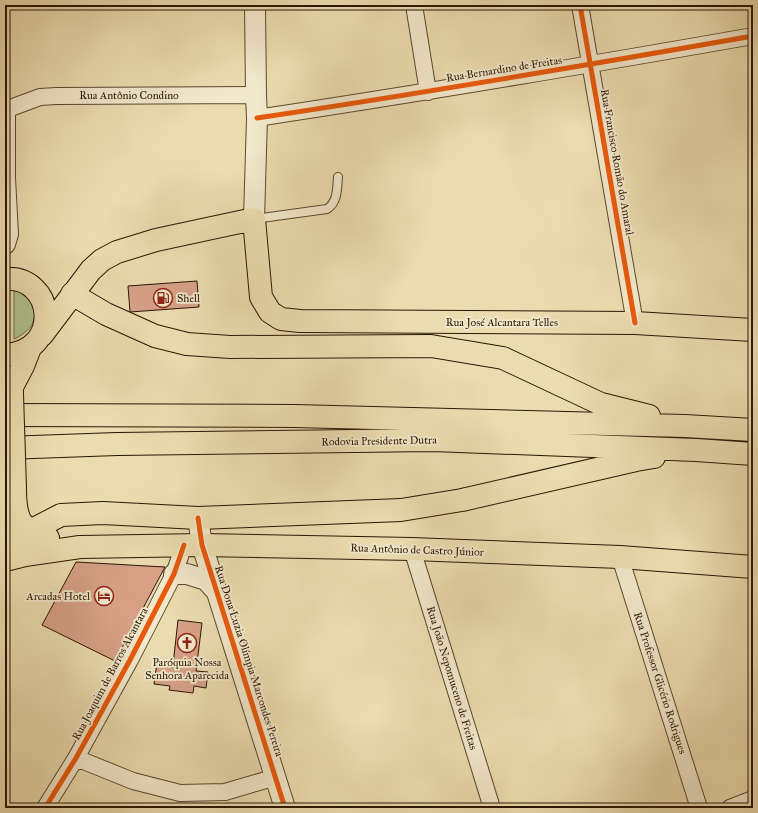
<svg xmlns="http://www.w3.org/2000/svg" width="758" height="813" font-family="'IM FELL Great Primer',serif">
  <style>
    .green { fill: #b1c290; stroke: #6e6c49 }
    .building { fill: #d7a187; stroke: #2a1602 }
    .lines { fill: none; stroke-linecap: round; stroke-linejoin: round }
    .service-casing { stroke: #5a482d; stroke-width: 10 }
    .minor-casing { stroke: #5a482d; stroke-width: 18 }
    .tertiary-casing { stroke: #5a482d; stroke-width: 22 }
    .primary-casing { stroke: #2a1602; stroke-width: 24 }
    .motorway-casing { stroke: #2a1602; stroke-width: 24 }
    .service { stroke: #f2e8cb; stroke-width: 8 }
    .minor { stroke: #f2e8cb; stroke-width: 16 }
    .tertiary { stroke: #f2e8cb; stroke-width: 20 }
    .primary { stroke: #ebdcaf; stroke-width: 22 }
    .motorway { stroke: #ebdcaf; stroke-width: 22 }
    .primary-bridge-casing { stroke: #2a1602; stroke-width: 24; stroke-linecap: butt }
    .primary-bridge { stroke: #ebdcaf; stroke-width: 22 }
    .cycleway-casing { stroke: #f2e8cb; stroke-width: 8 }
    .cycleway { stroke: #e8590c; stroke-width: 5 }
    .labels { text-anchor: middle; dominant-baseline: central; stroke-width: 3.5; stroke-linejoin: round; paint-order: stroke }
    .street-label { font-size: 11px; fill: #2a1602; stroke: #f2e8cb }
    .poi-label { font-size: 11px; fill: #2a1602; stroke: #f2e8cb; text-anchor: start }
  </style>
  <rect width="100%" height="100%" fill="#ebdcaf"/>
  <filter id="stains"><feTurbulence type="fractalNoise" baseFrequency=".005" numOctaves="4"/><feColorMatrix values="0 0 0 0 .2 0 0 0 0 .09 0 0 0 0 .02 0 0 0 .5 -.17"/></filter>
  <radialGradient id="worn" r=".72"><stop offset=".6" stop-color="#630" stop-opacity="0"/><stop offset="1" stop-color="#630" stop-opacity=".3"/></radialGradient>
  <path class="green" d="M 14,290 L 24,291 C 26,294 31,298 32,301 C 40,319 30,332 14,339 Z"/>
  <path class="building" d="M 197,281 L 199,307 L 130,312 L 128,286 Z
    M 76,562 L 165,567 L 115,661 L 42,625 Z
    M 178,620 L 202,623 L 196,671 L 208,672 L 206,688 L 194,686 L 193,693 L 169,690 L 170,686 L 154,684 L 157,663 L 173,665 Z"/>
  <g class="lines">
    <g class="service-casing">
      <path id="service" d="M 254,219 L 327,209 C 338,202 337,188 338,177"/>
    </g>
    <g class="minor-casing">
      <path id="minor" d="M 414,5 L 428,92
        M 580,5 L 635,323
        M 5,110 L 40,97 L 56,96 L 256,95
        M 257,118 C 423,93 588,65 753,36
        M 412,549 L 492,808
        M 620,557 L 699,808
        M 76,758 L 133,781 L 180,793 L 225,792 L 276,777
        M 45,808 L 76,758 L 130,660 L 174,574 L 184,545
        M 730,808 L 753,799"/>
    </g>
    <g class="tertiary-casing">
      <path id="tertiary" d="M 5,110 L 5,178 L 8,234 L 5,244
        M 254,219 L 257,118 L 256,95 L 255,5
        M 198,518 L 202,545 L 285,808
        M 174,574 L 187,574 L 206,580 L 217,592"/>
    </g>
    <g class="primary-casing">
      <path id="primary" d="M 5,279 C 54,275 64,351 5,355
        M 42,335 L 91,270 L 102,260 L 117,252 L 156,240 L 254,219 L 261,297 L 270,312 L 281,319 L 300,321 L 635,323 L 753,330
        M 12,394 L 12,387 L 23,366 L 30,348
        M 15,488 C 15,515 18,531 48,538
        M 5,533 L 15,508
        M 5,560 L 25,555 L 80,547 L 202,545 L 412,549 L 620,557 L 753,567"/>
    </g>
    <g class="motorway-casing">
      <path id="motorway" d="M 72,294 L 106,314 L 155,336 L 187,344 L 230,347 L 431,346 L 503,358 L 601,404 L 649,416
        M 5,415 L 295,416 L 685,426 L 753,430
        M 5,448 L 117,444 L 433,440 L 696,450 L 753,454
        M 5,547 L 30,531 L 61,515 L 103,513 L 198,518 L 401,510 L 462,500 L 636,460 L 654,457"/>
    </g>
    <use href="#service" class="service"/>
    <use href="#minor" class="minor"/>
    <use href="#tertiary" class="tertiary"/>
    <use href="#primary" class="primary"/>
    <use href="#motorway" class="motorway"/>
    <g class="primary-bridge-casing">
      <path id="primary-bridge" d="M 12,394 L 15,488"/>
    </g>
    <use href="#primary-bridge" class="primary-bridge"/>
    <g class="cycleway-casing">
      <path id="cycleway" d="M 580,5 L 635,323
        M 257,118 C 423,93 588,65 753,36
        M 198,518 L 202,545 L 285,808
        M 45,808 L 76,758 L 130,660 L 174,574 L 184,545"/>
    </g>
    <use href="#cycleway" class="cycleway"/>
  </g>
  <defs>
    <g id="fuel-ring" transform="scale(1)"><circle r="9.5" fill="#f2e8cb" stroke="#8f2418" stroke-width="1.5"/><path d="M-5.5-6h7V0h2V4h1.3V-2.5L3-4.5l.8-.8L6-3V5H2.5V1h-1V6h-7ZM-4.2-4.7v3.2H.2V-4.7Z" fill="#8f2418"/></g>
    <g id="hotel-ring" transform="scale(1)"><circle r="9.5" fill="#f2e8cb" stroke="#8f2418" stroke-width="1.5"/><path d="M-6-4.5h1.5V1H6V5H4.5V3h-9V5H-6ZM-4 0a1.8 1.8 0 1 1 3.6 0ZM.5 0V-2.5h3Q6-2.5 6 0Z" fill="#8f2418"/></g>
    <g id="church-ring" transform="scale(1)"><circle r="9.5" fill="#f2e8cb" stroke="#8f2418" stroke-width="1.5"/><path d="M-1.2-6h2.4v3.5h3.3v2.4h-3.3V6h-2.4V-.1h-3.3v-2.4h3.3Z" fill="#8f2418"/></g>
  </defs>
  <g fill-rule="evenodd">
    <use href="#fuel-ring" x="163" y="298"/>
    <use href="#hotel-ring" x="104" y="596"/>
    <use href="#church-ring" x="187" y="643"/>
  </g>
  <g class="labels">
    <g class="street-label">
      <text transform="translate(504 69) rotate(-9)">Rua Bernardino de Freitas</text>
      <text x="129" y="95">Rua Antônio Condino</text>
      <text transform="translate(617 162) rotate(80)">Rua Francisco Romão do Amaral</text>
      <text x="502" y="322">Rua José Alcantara Telles</text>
      <text transform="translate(379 441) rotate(-1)">Rodovia Presidente Dutra</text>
      <text transform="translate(417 550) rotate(2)">Rua Antônio de Castro Júnior</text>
      <text transform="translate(249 661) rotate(72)">Rua Dona Luzia Olímpia Marcondes Pereira</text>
      <text transform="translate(110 674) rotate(-62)">Rua Joaquim de Barros Alcantara</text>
      <text transform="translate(452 678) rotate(73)">Rua João Nepomuceno de Freitas</text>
      <text transform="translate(660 683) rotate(72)">Rua Professor Glicério Rodrigues</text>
    </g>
    <g class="poi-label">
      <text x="177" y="298">Shell</text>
      <text x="90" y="596" text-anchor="end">Arcadas Hotel</text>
      <text x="187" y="662" text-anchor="middle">Paróquia Nossa<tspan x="187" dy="13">Senhora Aparecida</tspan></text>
    </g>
  </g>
  <rect width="758" height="813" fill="none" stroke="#ebdcaf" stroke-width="20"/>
  <rect x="6" y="6" width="746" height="801" fill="none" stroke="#2a1602" stroke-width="2"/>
  <rect x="10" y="10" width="738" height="793" fill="none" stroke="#2a1602"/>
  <rect width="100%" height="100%" filter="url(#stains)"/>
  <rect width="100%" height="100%" fill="url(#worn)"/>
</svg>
